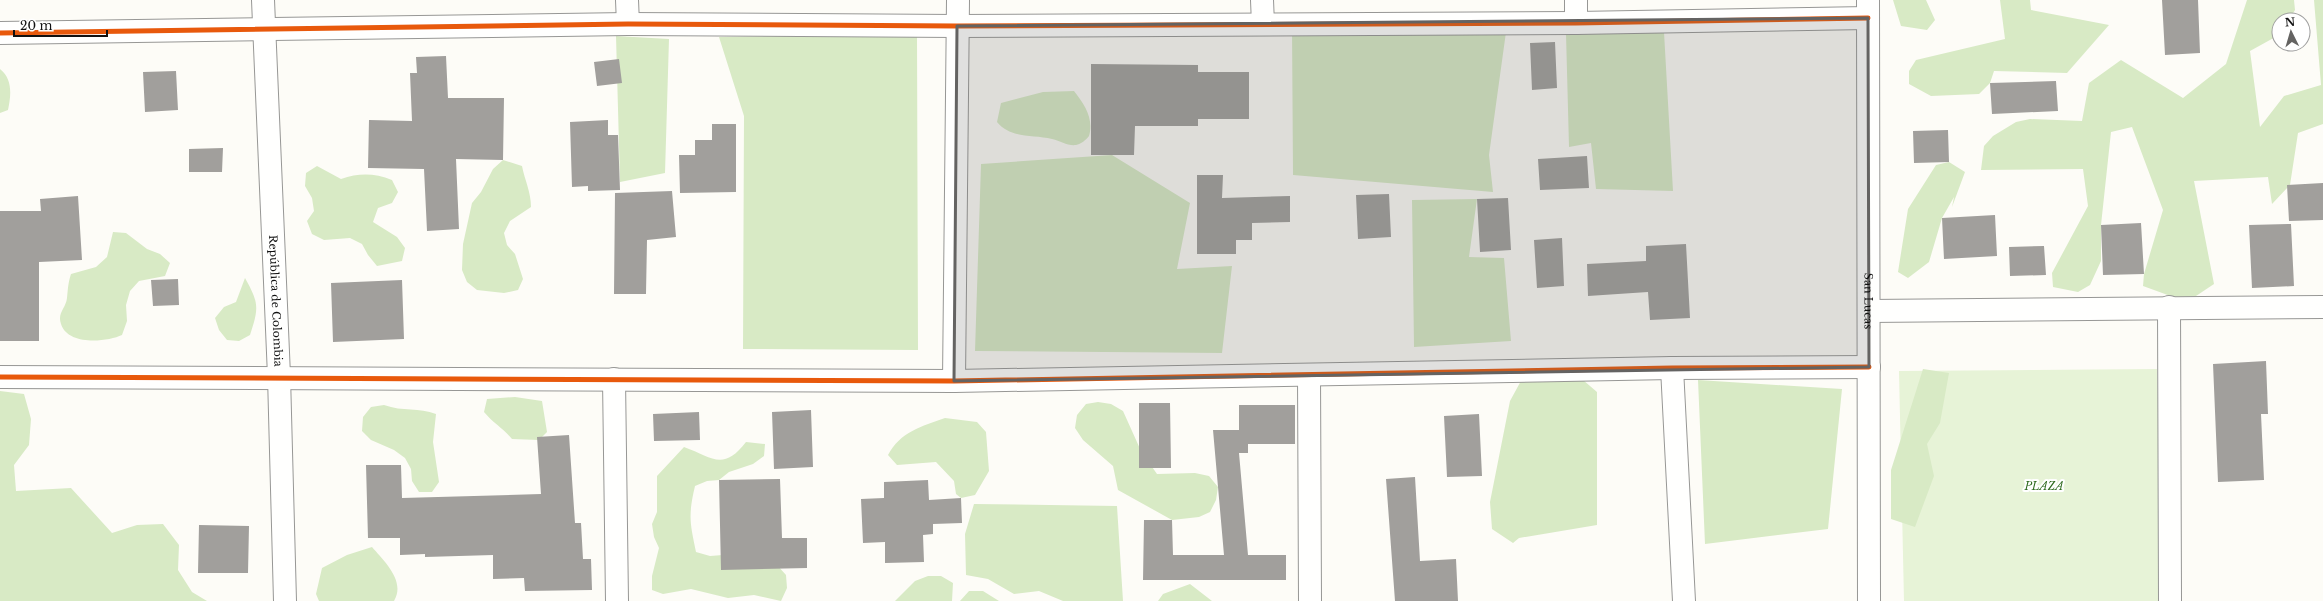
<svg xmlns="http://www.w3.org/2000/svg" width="2323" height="601" font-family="'Libre Baskerville',serif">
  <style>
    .green { fill: #e7f3d7 }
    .forest { fill: #d8eac5 }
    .building { fill: #a19f9c }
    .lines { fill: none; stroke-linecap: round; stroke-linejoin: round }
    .street-casing { stroke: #979795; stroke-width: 24 }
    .street { stroke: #fffffe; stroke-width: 22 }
    .cycleway-casing { stroke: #fff; stroke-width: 8 }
    .cycleway { stroke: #e8590c; stroke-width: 5 }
    .marked { fill: #646362; fill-opacity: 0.2; stroke: #646362; stroke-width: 3; stroke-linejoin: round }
    .labels { text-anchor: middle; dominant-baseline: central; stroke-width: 4; stroke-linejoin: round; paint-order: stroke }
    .street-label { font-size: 11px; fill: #111; stroke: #fff }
    .park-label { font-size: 11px; font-style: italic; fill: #2f6b1f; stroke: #fff }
  </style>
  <rect width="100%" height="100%" fill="#fdfcf7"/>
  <path class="green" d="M 2157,369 L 2164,601 L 1904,601 L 1899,371 Z"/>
  <path class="forest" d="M 1893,0 L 1926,0 L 1935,20 L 1927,30 L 1901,26 Z
    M 2000,0 L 2030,0 L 2031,10 L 2109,25 L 2067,73 L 1994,71 L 1990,83 L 1979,94 L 1931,96 L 1909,84 L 1909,71 L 1916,60 L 2005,39 Z
    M 2247,0 L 2294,0 L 2295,10 L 2289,20 L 2279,20 L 2279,35 L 2250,51 L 2260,127 L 2284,96 L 2321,85 L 2314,0 L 2323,0 L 2323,124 L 2298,133 L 2290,185 L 2272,204 L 2268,177 L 2194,181 L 2214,284 L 2187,302 L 2143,286 L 2144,274 L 2163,210 L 2132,127 L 2111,132 L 2101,225 L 2101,261 L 2090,285 L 2078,292 L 2053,287 L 2052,273 L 2088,206 L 2083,169 L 1981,170 L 1984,146 L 1993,136 L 2016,122 L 2030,119 L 2082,121 L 2089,83 L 2121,60 L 2183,98 L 2226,64 Z
    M 1292,28 L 1506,32 L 1489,155 L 1493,192 L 1293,175 Z
    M 1664,32 L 1673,191 L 1596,189 L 1591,143 L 1569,147 L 1566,34 Z
    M 917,34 L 918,350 L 743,349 L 744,116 L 719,37 Z
    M 616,36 L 669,39 L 665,173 L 620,182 Z
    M 0,69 C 13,79 11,96 8,110 L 0,113 Z
    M 1074,91 C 1085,105 1094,119 1089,136 C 1086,140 1081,144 1076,145 C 1067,146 1061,141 1052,139 C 1033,134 1011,139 997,122 L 1001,103 L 1043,92 Z
    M 1112,155 L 1190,203 L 1177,269 L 1232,266 L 1222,353 L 975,351 L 981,164 Z
    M 503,160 L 522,166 C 525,181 531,192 531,207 L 510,221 L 504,233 L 507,245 L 515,254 L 523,279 L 518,290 L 504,293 L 477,290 L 467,282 L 462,270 L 463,244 L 472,203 L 481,192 L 493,169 Z
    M 1949,162 L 1965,172 L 1952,207 L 1954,197 L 1942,218 L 1929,262 L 1908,278 L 1898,272 L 1908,209 L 1936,165 Z
    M 317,166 L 341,179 C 359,173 374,173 392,180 L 398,192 L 392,203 L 378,208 L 373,222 L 397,237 L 405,248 L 402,261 L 377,266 L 368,255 L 362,244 L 350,238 L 324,240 L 312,234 L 307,221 L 314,211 L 312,198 L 305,186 L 306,173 Z
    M 1477,199 L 1469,257 L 1504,258 L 1511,341 L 1414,347 L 1412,200 Z
    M 113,232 L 126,233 L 147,249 L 160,254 L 170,263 L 165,276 L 139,281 L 130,291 L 126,305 L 127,321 L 122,335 C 107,342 68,346 61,324 C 57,313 66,308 67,298 C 68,289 68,283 71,274 L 96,267 L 107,257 Z
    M 245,278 C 259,303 259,308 250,335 L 239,341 L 227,340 L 219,330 L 215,318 L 224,307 L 236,302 Z
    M 1923,369 L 1949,373 L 1940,423 L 1927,444 L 1934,476 L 1915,527 L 1891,519 L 1891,470 Z
    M 1576,374 L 1597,392 L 1597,525 L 1519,538 L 1513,543 L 1492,529 L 1490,502 L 1510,401 L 1522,379 Z
    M 1698,380 L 1842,389 L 1828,529 L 1705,544 Z
    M 0,391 L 24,394 L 31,419 L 29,445 L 14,465 L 16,491 L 71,488 L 112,533 L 137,525 L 163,524 L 179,545 L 178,570 L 192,592 L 207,601 L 0,601 Z
    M 515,397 L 542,401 L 547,432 L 539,440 L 512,439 C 504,429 493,423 484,412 L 487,399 Z
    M 1098,402 L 1111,404 L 1123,411 L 1141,451 L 1157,474 L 1195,473 L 1209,476 L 1218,487 L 1216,500 L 1210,512 L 1199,517 L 1172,520 L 1118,490 L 1113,466 L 1083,440 L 1075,428 L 1077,415 L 1086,404 Z
    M 384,405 C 403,412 419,407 436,414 L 433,442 L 439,482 L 432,492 L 419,492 L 412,481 L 411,469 L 405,458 L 394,450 L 371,440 L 362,431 L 363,417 L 371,407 Z
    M 945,418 L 977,422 L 986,432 L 989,471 L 975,495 L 961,498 L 956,494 L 954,481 L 936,462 L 897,465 L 888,455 C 900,432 922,426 945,418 Z
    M 746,442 L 765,444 L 764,456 L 753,464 L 729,472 L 719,480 L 707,481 L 695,486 C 688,516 690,523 696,552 L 710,556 L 723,555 L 777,565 L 786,575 L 787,588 L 781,601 L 754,595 L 728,598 L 691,589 L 663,594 L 652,590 L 652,576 L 659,548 L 654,537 L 652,524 L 657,512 L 657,476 L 684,447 C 712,457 723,472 746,442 Z
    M 974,504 L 1117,506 L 1123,601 L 1063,601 L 1039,591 L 1014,594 L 988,579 L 966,575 L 965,534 Z
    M 372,547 C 384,561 406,581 394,601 L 319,601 L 316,594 L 322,568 L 347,555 Z
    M 928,576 L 941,576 L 953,583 L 952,601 L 895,601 L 915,581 Z
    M 1190,584 L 1212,601 L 1158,601 L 1163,594 Z
    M 969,591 L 983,591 L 999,601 L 960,601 Z"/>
  <path class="building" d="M 2162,0 L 2198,0 L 2200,53 L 2165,55 Z
    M 1555,42 L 1557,88 L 1532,90 L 1530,43 Z
    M 446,56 L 448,98 L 504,98 L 503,160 L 456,159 L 459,229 L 427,231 L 424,169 L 368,168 L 369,120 L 412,121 L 410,73 L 417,73 L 416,57 Z
    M 619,59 L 622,83 L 597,86 L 594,62 Z
    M 1091,64 L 1198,65 L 1198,72 L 1249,72 L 1249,119 L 1198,119 L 1198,126 L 1135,126 L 1134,155 L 1091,155 Z
    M 176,71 L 178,110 L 145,112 L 143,72 Z
    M 2056,81 L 2058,111 L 1992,114 L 1990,83 Z
    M 608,120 L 608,135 L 618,135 L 620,190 L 588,191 L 588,186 L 572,187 L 570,122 Z
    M 712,124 L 736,124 L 736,192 L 680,193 L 679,155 L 695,155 L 695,140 L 712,140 Z
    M 1948,130 L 1949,162 L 1914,163 L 1913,131 Z
    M 223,148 L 222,172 L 189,172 L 189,149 Z
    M 1587,156 L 1589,188 L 1540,190 L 1538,159 Z
    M 1197,175 L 1223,175 L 1222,198 L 1290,196 L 1290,222 L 1252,223 L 1252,240 L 1236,240 L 1236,254 L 1197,254 Z
    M 2323,183 L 2323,220 L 2289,221 L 2287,185 Z
    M 672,191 L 676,237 L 647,240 L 646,294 L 614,294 L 615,193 Z
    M 1389,194 L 1391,237 L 1358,239 L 1356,195 Z
    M 78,196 L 82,260 L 39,262 L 39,341 L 0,341 L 0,211 L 41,211 L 40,199 Z
    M 1508,198 L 1511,250 L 1480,252 L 1477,199 Z
    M 1995,215 L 1997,256 L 1944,259 L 1942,218 Z
    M 2141,223 L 2144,274 L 2103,275 L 2101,225 Z
    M 2291,224 L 2294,286 L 2252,288 L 2249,225 Z
    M 1562,238 L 1564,286 L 1537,288 L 1534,240 Z
    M 1686,244 L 1690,318 L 1650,320 L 1648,292 L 1588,296 L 1587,264 L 1646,261 L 1646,246 Z
    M 2044,246 L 2046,275 L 2010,276 L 2009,247 Z
    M 178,279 L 179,305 L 153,306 L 151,280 Z
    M 402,280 L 404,339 L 333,342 L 331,283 Z
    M 2266,361 L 2268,414 L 2261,414 L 2264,480 L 2218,482 L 2213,364 Z
    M 1139,403 L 1170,403 L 1171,468 L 1139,468 Z
    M 1239,405 L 1295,405 L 1295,444 L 1248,444 L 1248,453 L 1239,453 L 1248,555 L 1286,555 L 1286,580 L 1143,580 L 1144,520 L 1172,520 L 1173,555 L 1224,555 L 1213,430 L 1239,430 Z
    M 811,410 L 813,467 L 774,469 L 772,412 Z
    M 699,412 L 700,440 L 654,441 L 653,414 Z
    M 1479,414 L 1482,476 L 1447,477 L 1444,416 Z
    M 569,435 L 575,523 L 581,523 L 583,559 L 591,559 L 592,590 L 525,591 L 524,578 L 493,579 L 493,555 L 425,557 L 425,554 L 400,555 L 400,538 L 368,538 L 366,465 L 401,465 L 402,498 L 541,494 L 537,437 Z
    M 1415,477 L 1420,561 L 1456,559 L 1458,601 L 1395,601 L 1386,479 Z
    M 780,479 L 782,538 L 807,538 L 807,568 L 721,570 L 719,480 Z
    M 928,480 L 929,500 L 961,498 L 962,523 L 933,524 L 933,534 L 923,535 L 924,562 L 885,563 L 885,542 L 863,543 L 861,499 L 884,498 L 884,482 Z
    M 199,525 L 249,526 L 248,573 L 198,573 Z"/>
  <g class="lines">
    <g class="street-casing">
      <g id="street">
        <path id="s1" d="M 263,0 L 279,376 L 285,601"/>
        <path d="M 627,0 L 628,24"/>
        <path d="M 1262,0 L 1263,24"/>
        <path d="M 1576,0 L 1576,23"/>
        <path id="s2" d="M 1868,0 L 1869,601"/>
        <path d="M 0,33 L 628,24 L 957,26 L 1576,23 L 1868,18"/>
        <path d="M 2169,307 L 2170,601"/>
        <path d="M 1869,311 L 2323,307"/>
        <path d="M 1672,368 L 1684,601"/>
        <path d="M 1309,375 L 1310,601"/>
        <path d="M 0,377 L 954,381 L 1672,368 L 1869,367"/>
        <path d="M 614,379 L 617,601"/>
        <path d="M 954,381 L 958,0"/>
      </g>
    </g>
    <use href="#street" class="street"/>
    <g class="cycleway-casing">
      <path id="cycleway" d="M 0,33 L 628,24 L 957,26 L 1576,23 L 1868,18
        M 0,377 L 954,381 L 1672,368 L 1869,367"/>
    </g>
    <use href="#cycleway" class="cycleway"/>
  </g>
  <path class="marked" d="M 1868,18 L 1869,367 L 954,381 L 957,26 Z"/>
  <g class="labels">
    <g class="street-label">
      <text stroke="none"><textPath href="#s1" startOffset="301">República de Colombia</textPath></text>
      <text stroke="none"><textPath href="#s2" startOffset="301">San Lucas</textPath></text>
    </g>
    <g class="park-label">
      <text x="2044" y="486">PLAZA</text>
    </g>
  </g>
  <g transform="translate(2291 32) rotate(355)"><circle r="19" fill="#ffffff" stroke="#a0a0a0"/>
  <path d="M0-3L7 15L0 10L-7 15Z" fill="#646362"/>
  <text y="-6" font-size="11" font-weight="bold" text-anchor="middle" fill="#111111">N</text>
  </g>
  <path d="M14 30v6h93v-6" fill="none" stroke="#111111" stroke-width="2"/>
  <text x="20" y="30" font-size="12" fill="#111111" stroke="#ffffff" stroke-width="3" paint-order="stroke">20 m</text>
</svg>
